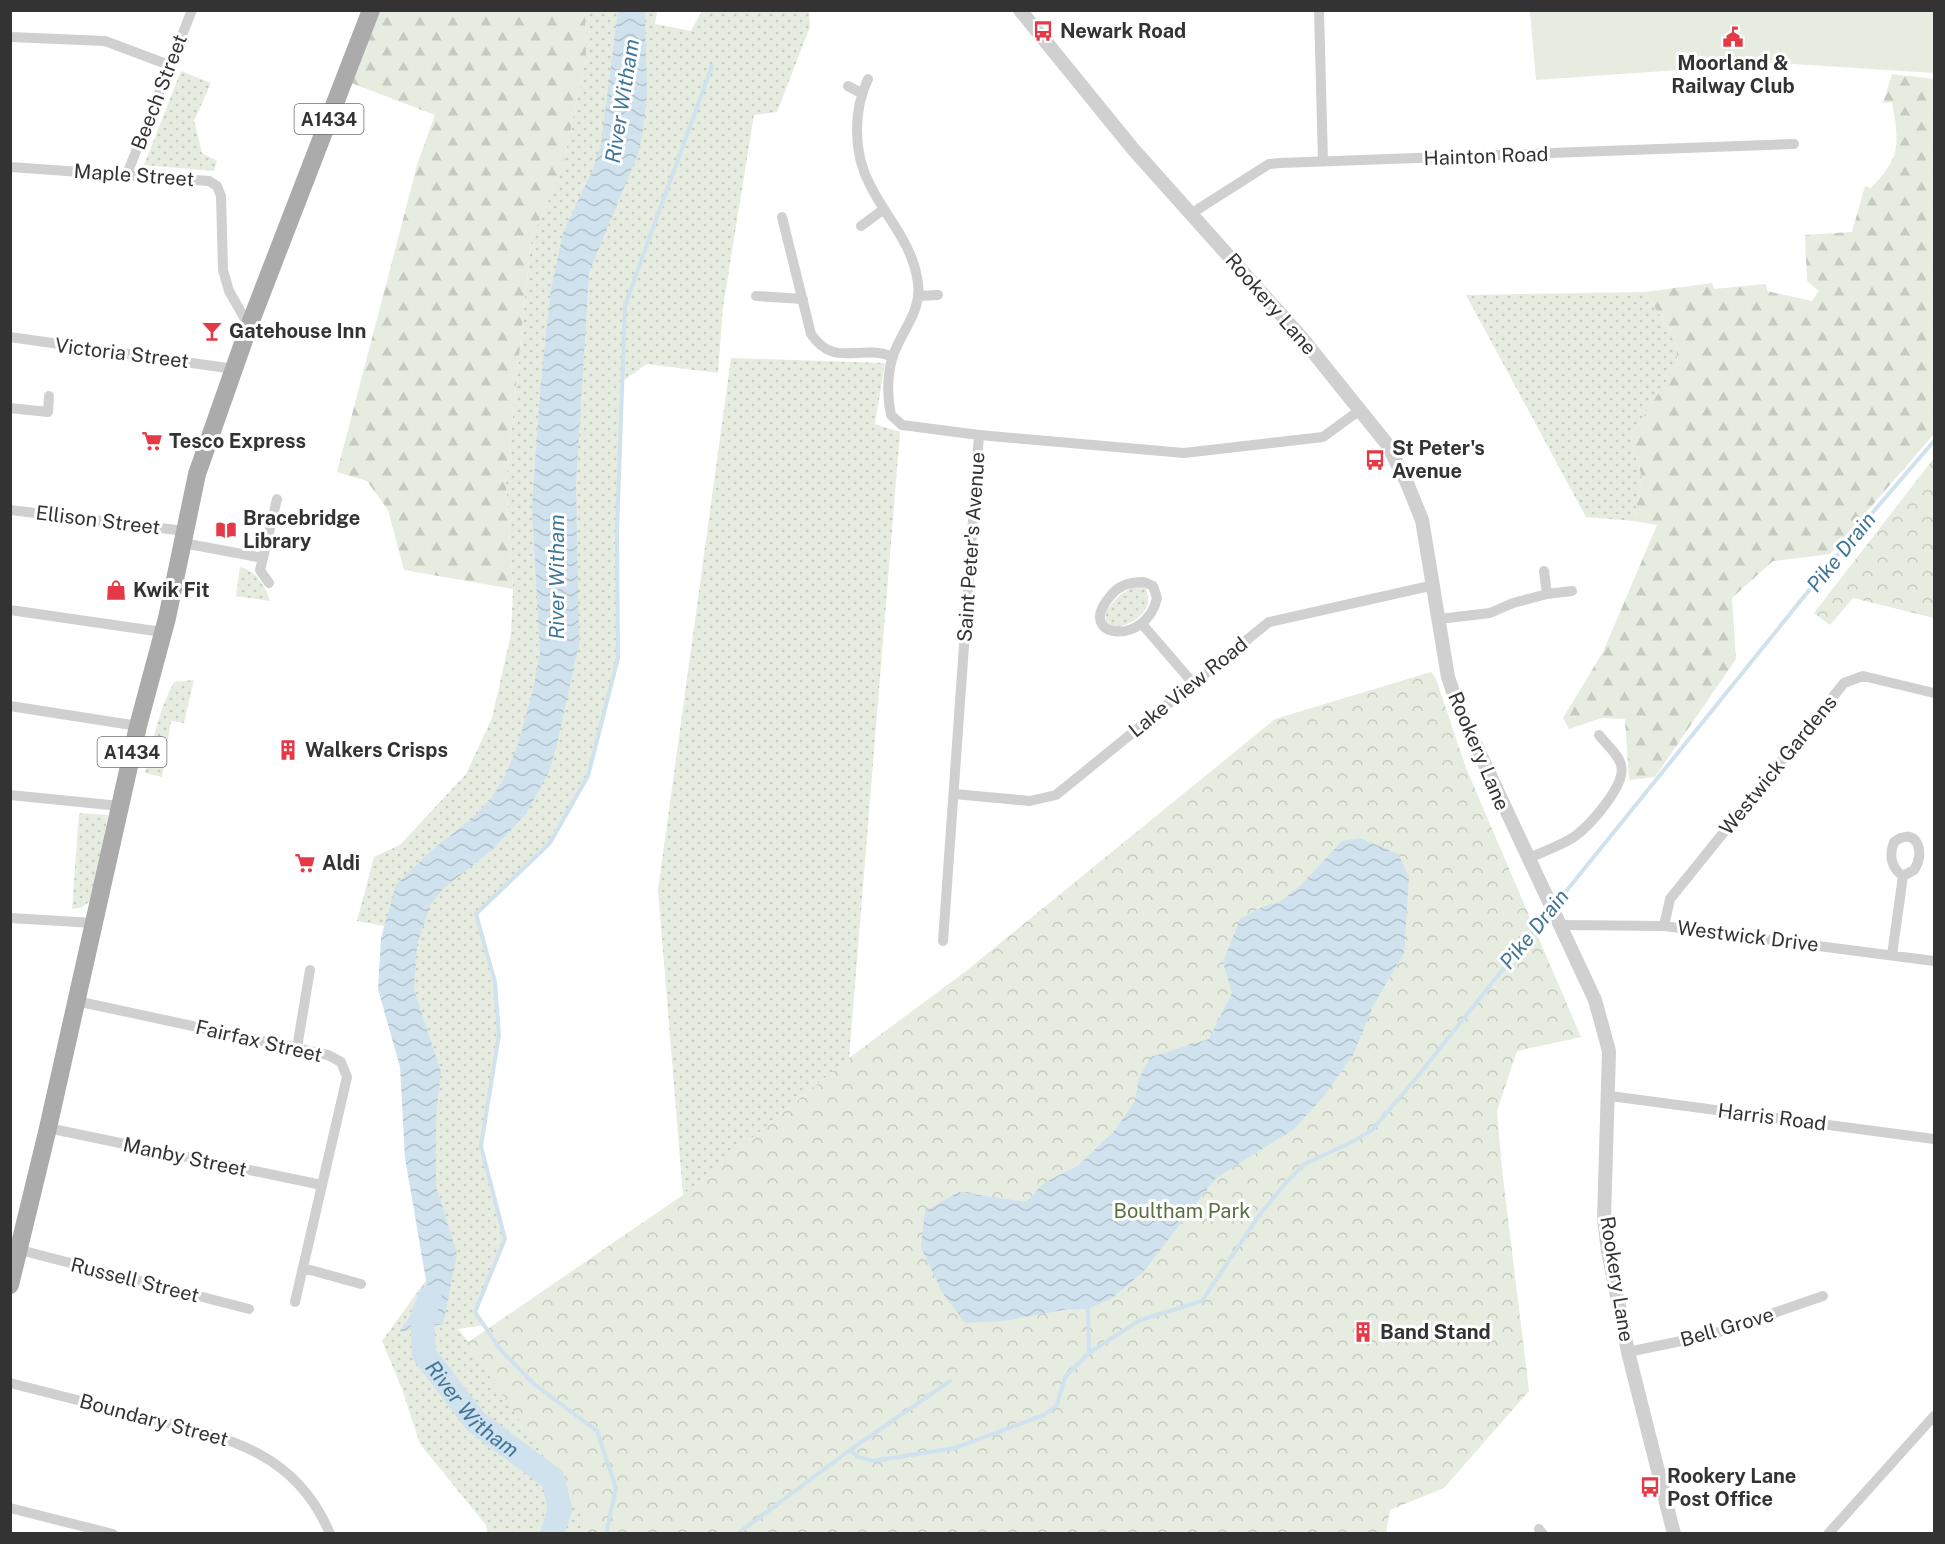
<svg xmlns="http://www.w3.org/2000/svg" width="1945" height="1544" font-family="'Public Sans',sans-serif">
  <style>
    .grass { fill: url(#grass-dots) }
    .forest { fill: url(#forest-firs) }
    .park { fill: url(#park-crowns) }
    .pitch { fill: #e6ecdf }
    .water { fill: url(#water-waves) }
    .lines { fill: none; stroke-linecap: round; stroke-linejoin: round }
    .stream { stroke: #cfe2ee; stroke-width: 4 }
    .river { stroke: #cfe2ee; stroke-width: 24 }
    .minor { stroke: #d0d0d0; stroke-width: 10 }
    .tertiary { stroke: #d0d0d0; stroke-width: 14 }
    .primary { stroke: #ababab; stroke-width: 18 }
    .labels { text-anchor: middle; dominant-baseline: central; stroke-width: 6; stroke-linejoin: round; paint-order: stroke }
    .shield { fill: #fff; stroke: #707070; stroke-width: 1.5 }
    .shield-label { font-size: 18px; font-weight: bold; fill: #333 }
    .poi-label { font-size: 20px; font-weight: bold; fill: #333; stroke: #fff; text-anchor: start }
    .street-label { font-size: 20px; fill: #333; stroke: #fff }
    .park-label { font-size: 20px; fill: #56703f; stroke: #fff }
    .water-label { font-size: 21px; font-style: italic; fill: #3f7597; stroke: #fff }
  </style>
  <defs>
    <pattern id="grass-dots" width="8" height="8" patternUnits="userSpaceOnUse" patternTransform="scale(1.5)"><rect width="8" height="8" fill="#e6ecdf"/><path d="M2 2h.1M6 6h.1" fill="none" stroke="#c6cbc0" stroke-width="1.8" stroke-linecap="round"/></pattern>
    <pattern id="forest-firs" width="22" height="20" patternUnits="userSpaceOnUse" patternTransform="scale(1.5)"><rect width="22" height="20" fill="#e6ecdf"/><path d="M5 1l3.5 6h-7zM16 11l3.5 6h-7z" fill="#c6cbc0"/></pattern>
    <pattern id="park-crowns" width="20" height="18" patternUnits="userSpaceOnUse" patternTransform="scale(1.5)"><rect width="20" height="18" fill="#e6ecdf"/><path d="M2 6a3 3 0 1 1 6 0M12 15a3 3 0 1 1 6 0" fill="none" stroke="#c6cbc0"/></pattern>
    <pattern id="water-waves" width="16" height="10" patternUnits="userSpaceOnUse" patternTransform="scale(1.5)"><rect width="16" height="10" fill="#cfe2ee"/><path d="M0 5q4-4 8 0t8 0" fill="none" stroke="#b2c2cd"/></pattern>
  </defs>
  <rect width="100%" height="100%" fill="#fff"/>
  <path class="grass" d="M 585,11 L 657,11 L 655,24 L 691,31 L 702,11 L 809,11 L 810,27 L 777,112 L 754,115 L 723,307 L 718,373 L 647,364 L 623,381 L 617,531 L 618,658 L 588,776 L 550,843 L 476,915 L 495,982 L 499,1035 L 481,1146 L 505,1239 L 475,1312 L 484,1325 L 458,1329 L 594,1495 L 581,1533 L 487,1533 L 486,1525 L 420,1444 L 402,1389 L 382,1341 L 445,1254 L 400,929 L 357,921 L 374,857 L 400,845 L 466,774 L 492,718 L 511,634 L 513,589 L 506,483 L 531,240 L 563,166 L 586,56 Z
    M 181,71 L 211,83 L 194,121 L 202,153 L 217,161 L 214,171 L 144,165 Z
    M 1645,292 L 1675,339 L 1678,363 L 1630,437 L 1642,478 L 1634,521 L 1586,517 L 1466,295 Z
    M 731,358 L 885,363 L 875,424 L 900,432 L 849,1058 L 683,1195 L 658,890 Z
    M 240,567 C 256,571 265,585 270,601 L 236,596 Z
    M 1133,587 L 1145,587 C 1157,610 1133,626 1112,628 L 1106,620 L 1105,611 L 1120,595 Z
    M 194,680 L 184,723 L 171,721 L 162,777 L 145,773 C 153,742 158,711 174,682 Z
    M 79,813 L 108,815 L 91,901 L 80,908 L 72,909 Z"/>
  <path class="forest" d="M 363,11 L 585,11 L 586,56 L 563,167 L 531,240 L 506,483 L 513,589 L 404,570 L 388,510 L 367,481 L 337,472 L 418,162 L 435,115 L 346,81 Z
    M 1892,74 L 1934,79 L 1934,434 L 1830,554 L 1773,561 L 1732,598 L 1736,659 L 1655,777 L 1629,780 L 1625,719 L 1602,718 L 1569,729 L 1563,718 L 1603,652 L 1657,525 L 1634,521 L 1642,478 L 1630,437 L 1678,363 L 1675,339 L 1645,292 L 1712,283 L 1714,289 L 1766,284 L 1767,291 L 1812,301 L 1819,291 L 1807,281 L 1805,235 L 1852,232 L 1865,186 L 1871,188 C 1902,156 1899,143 1892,102 L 1883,103 Z"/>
  <path class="park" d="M 1934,458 L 1934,618 L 1853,598 L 1830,625 L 1814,613 Z
    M 1431,672 L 1436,679 L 1466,768 L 1581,1037 L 1517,1051 L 1497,1111 L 1502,1169 L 1529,1391 L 1444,1488 L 1390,1510 L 1386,1533 L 581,1533 L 583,1514 L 467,1343 L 683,1195 L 849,1058 L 966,971 L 1275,719 Z"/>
  <path class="pitch" d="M 1530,11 L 1934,11 L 1934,73 L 1777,63 L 1536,80 Z"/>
  <path class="water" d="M 618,11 L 645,11 L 647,95 L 643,130 L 638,154 L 589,272 L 576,484 L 579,644 L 558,740 L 549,772 L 525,815 L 492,850 L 444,888 L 430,905 L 417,945 L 414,990 L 441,1072 L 436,1115 L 436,1186 L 457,1254 L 443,1324 L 399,1332 L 428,1292 L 405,1158 L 400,1067 L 378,989 L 381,938 L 396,885 L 431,851 L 475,816 L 493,796 L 506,774 L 518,744 L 533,690 L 540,653 L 532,506 L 541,380 L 551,289 L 563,233 L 592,171 L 601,144 Z
    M 1360,838 L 1398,854 L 1409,877 L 1404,953 L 1373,1006 L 1353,1055 L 1324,1096 L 1294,1129 L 1216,1178 L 1143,1272 L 1112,1298 L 1088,1309 L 1063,1310 L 1004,1321 L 965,1323 L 942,1292 L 921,1247 L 925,1211 L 959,1192 L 1026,1202 L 1044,1183 L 1079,1165 L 1115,1130 L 1135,1101 L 1139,1078 L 1151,1057 L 1209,1039 L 1232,993 L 1223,962 L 1240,919 L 1264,906 L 1280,902 L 1301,885 L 1342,841 Z"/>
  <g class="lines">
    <path class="stream" d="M 1555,905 L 1861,526 L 1934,441
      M 1089,1353 L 1140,1320 L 1202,1301 L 1258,1217 L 1284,1185 L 1303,1165 L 1354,1141 L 1372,1130 L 1418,1076 L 1550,910
      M 850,1450 L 858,1457 L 873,1461 L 955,1448 L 1044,1415 L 1057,1405 L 1065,1377 L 1089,1353 L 1088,1309
      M 606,1534 L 616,1488 L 597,1431 L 534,1384 L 500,1349 L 475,1312 L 505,1239 L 481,1146 L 499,1035 L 495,982 L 476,914 L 550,843 L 588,776 L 618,658 L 617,531 L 625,305 L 712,66
      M 737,1534 L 850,1450 L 950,1381"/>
    <path class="river" id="s1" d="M 430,1297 L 422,1318 L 424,1354 L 476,1422 L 553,1479 L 560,1509 L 552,1534"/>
    <path class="minor" d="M 1319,10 L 1323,162
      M 10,37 L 105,41 L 169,65
      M 868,79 C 853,111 853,153 870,185 C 887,219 913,244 918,283 C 922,312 901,331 893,356 C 887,374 887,397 891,415 L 902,425 L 979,435
      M 848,86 L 861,93
      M 10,167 L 209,181 L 217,186 L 221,196 L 223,270 L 229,291 L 249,326
      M 127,174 L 192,10
      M 1192,213 L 1269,164 L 1280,163 L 1794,144
      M 782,217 L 811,334 C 835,369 859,343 893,357
      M 861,226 L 884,209
      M 756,296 L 803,299
      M 919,296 L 938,295
      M 10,337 L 234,369
      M 10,408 L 48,412 L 49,396
      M 10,510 L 185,531
      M 183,543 L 263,558 L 277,499
      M 263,558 L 260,570 L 269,583
      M 1144,582 L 1153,586 L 1157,598 C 1146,647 1077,638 1108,599 C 1117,586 1128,582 1144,582 Z
      M 1547,594 L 1572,591
      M 10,610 L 162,632
      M 1439,619 L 1490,613 L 1513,603 L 1547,594 L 1544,571
      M 1142,624 L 1192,682
      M 10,706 L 138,726
      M 954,794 L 1030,801 L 1056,795 L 1269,622 L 1434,585
      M 10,795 L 120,806
      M 1527,859 C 1542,852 1560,846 1574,837 C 1589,826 1627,785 1621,765 C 1619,755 1605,743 1599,735
      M 10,918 L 94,923
      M 1561,925 L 1664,926 L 1934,961
      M 1664,926 L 1670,899 L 1844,683 L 1863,676 L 1934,693
      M 943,941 L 979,435 L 1184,453 L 1323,437 L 1360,410
      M 1892,955 L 1903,876 C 1891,868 1889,855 1894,842 C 1917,825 1926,853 1914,870 L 1903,876
      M 76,1001 L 328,1055 L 341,1062 L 347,1077 L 295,1302
      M 297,1048 L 310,970
      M 1610,1096 L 1934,1139
      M 48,1128 L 322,1185
      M 20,1250 L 249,1309
      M 303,1268 L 361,1284
      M 1628,1352 L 1710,1335 L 1823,1296
      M 10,1383 C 54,1394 97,1405 140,1416 C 220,1436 295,1448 330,1534
      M 10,1508 L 113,1534
      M 1539,1529 L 1543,1534
      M 1828,1534 L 1934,1416"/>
    <path class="tertiary" d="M 1020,10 L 1133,149 L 1301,337 L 1387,444 L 1407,483 L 1422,520 L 1448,677 L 1459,709 L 1595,1000 L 1609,1051 L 1604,1219 L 1608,1251 L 1628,1352 L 1674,1534"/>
    <path class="primary" d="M 10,1285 L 48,1128 L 138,726 L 167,618 L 197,474 L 249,326 L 371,10"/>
  </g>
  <defs>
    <g id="bus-bare" transform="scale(1.62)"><path d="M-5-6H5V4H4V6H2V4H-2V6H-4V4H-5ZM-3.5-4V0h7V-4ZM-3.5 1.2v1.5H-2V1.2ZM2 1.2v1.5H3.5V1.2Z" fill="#e63946" stroke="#fff" stroke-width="2.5" paint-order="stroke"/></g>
    <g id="civic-bare" transform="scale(1.62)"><path d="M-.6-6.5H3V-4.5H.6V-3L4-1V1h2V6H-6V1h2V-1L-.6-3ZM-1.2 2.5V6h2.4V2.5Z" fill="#e63946" stroke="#fff" stroke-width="2.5" paint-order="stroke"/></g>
    <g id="bar-bare" transform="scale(1.62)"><path d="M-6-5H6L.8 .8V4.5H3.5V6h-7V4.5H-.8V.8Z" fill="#e63946" stroke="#fff" stroke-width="2.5" paint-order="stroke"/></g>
    <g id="supermarket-bare" transform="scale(1.62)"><path d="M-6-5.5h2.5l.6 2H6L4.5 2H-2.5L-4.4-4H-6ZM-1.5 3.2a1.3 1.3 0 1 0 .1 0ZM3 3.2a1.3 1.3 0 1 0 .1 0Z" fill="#e63946" stroke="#fff" stroke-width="2.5" paint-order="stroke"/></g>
    <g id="library-bare" transform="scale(1.62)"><path d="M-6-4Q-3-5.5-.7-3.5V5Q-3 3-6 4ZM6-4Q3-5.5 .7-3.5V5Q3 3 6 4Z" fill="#e63946" stroke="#fff" stroke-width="2.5" paint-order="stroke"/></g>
    <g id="shop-bare" transform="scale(1.62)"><path d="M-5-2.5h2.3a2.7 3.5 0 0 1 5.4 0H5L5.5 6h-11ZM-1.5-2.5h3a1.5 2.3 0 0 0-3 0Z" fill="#e63946" stroke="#fff" stroke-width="2.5" paint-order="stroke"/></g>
    <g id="building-bare" transform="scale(1.62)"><path d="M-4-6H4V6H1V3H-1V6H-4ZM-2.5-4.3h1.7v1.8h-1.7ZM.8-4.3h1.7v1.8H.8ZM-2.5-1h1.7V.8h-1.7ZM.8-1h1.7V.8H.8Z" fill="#e63946" stroke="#fff" stroke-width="2.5" paint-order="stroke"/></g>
  </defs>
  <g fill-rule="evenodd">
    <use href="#bus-bare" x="1043" y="31"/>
    <use href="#civic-bare" x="1733" y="37"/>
    <use href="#bar-bare" x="212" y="331"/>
    <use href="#supermarket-bare" x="152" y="441"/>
    <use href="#bus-bare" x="1375" y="460"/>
    <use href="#library-bare" x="226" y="530"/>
    <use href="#shop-bare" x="116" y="590"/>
    <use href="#building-bare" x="288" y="750"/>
    <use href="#supermarket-bare" x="305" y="863"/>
    <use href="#building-bare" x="1363" y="1332"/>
    <use href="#bus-bare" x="1650" y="1487"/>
  </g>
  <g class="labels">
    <g class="shield">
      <rect x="294.5" y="104" width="69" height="30" rx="4.5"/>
      <rect x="97.5" y="737" width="69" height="30" rx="4.5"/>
    </g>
    <g class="shield-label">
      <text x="329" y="119">A1434</text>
      <text x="132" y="752">A1434</text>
    </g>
    <g class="poi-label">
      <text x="1060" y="31">Newark Road</text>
      <text x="1733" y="63" text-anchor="middle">Moorland &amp;<tspan x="1733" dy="23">Railway Club</tspan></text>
      <text x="229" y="331">Gatehouse Inn</text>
      <text x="169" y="441">Tesco Express</text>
      <text x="1392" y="448">St Peter's<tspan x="1392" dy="23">Avenue</tspan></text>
      <text x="243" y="518">Bracebridge<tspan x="243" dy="23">Library</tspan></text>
      <text x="133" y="590">Kwik Fit</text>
      <text x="305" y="750">Walkers Crisps</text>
      <text x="322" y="863">Aldi</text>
      <text x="1380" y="1332">Band Stand</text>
      <text x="1667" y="1476">Rookery Lane<tspan x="1667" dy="23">Post Office</tspan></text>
    </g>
    <g class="street-label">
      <text transform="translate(159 92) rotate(-69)">Beech Street</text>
      <text transform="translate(1486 156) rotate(-2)">Hainton Road</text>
      <text transform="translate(134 175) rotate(4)">Maple Street</text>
      <text transform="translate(1271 304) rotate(49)">Rookery Lane</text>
      <text transform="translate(122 353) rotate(7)">Victoria Street</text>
      <text transform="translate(98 520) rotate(7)">Ellison Street</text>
      <text transform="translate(971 547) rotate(-86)">Saint Peter's Avenue</text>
      <text transform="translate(1188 687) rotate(-39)">Lake View Road</text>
      <text transform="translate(1479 751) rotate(67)">Rookery Lane</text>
      <text transform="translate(1778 765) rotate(-51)">Westwick Gardens</text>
      <text transform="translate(1748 936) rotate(7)">Westwick Drive</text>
      <text transform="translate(259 1041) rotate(13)">Fairfax Street</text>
      <text transform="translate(1772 1117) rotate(7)">Harris Road</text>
      <text transform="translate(185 1157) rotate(12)">Manby Street</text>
      <text transform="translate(1617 1279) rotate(81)">Rookery Lane</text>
      <text transform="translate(135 1280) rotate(14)">Russell Street</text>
      <text transform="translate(1727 1327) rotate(-16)">Bell Grove</text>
      <text transform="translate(154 1420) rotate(15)">Boundary Street</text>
    </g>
    <g class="park-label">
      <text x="1182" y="1211">Boultham Park</text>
    </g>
    <g class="water-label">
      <text transform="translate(622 101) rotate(-81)">River Witham</text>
      <text transform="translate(1841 552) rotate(-51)">Pike Drain</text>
      <text transform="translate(556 577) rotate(-90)">River Witham</text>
      <text transform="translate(1534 929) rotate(-51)">Pike Drain</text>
      <text stroke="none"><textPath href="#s1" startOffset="132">River Witham</textPath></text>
    </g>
  </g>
  <rect width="1945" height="1544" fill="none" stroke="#333333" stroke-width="24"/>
</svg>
